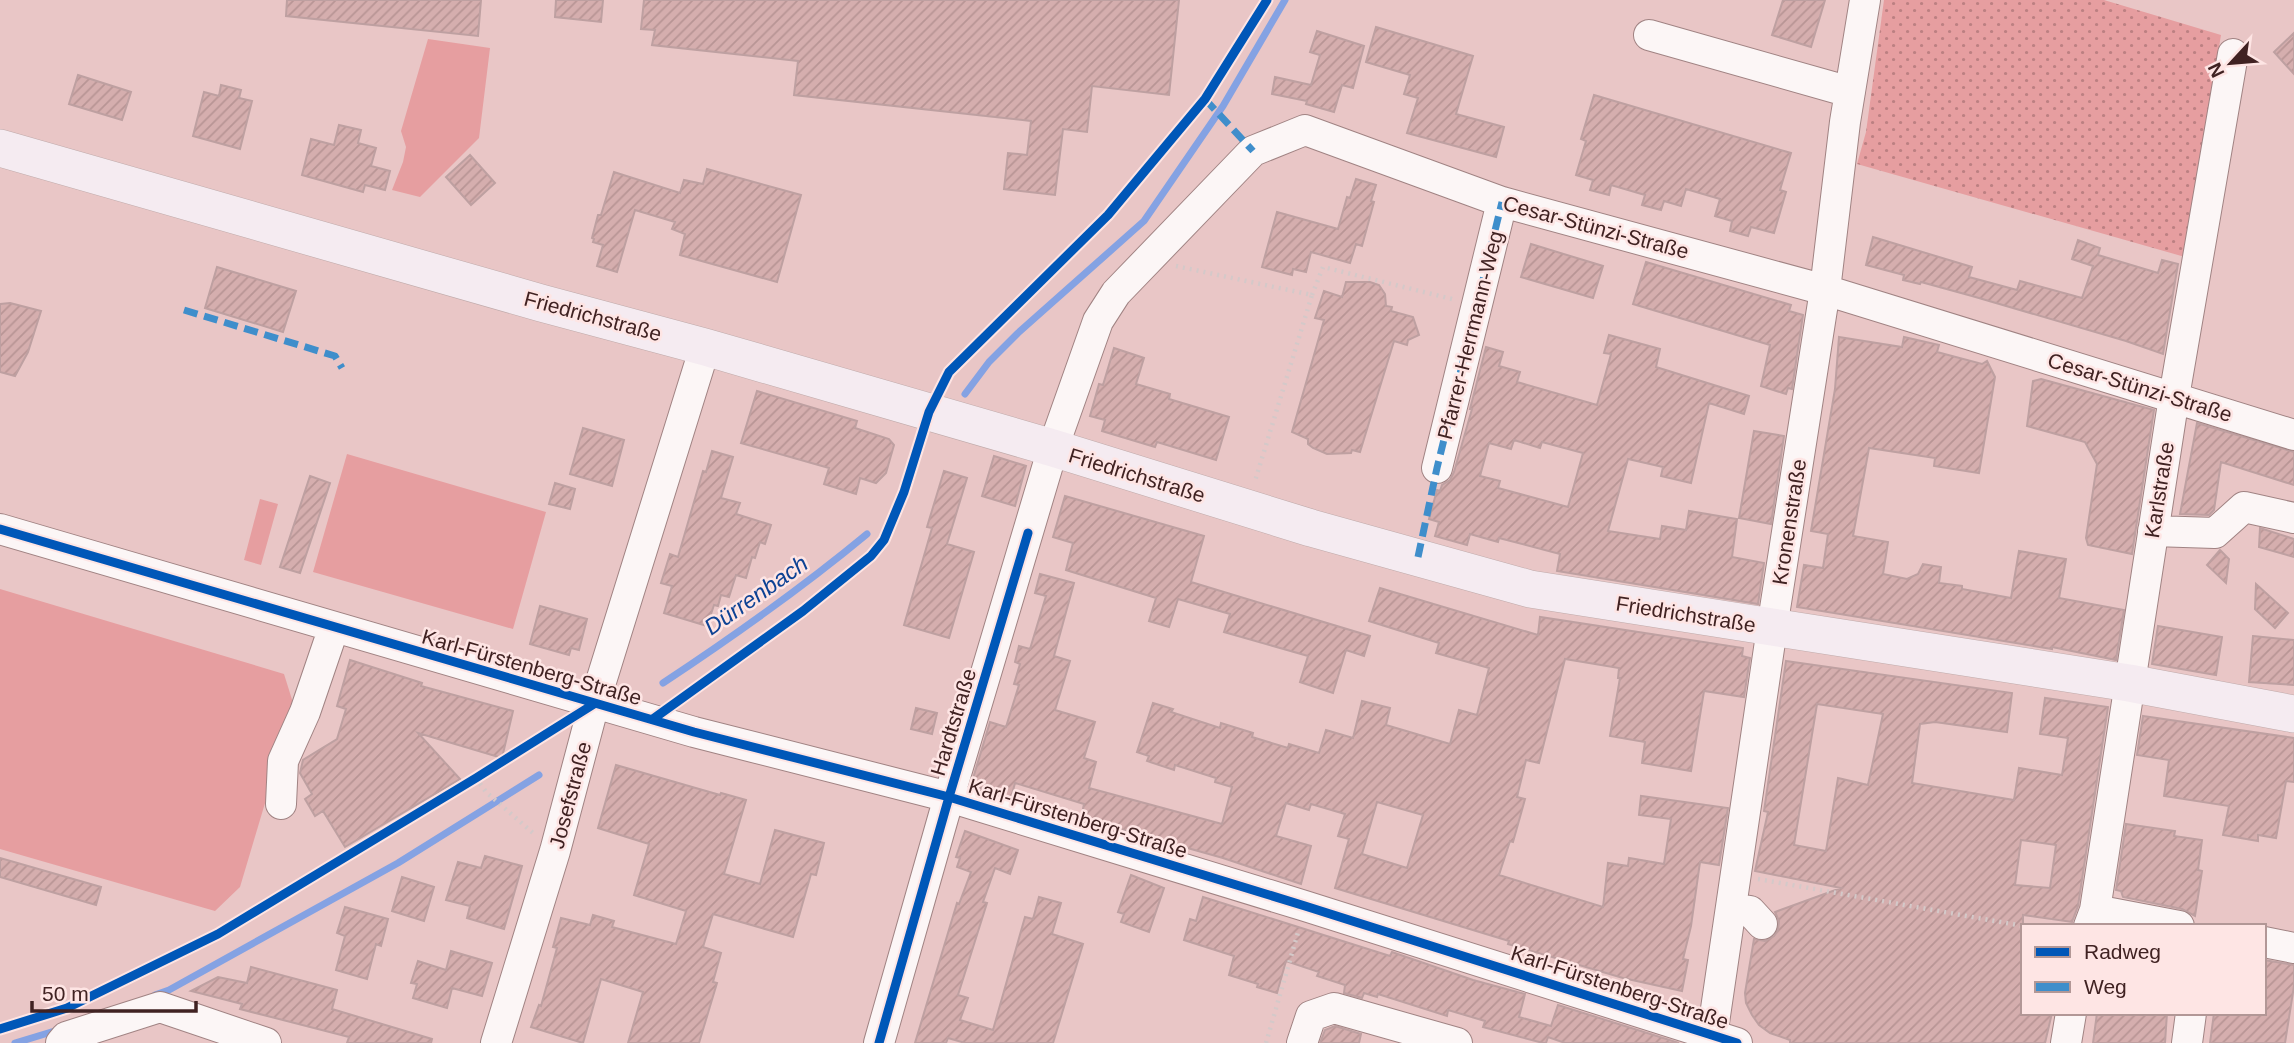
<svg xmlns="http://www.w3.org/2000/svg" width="2294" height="1043" font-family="Arial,sans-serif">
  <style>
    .grass { fill: #e69ea0 }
    .garden { fill: url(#garden-dots) }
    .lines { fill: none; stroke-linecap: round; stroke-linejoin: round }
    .stream { stroke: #84a2e3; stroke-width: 7 }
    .building { fill: url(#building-hatch); stroke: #bea0a1; stroke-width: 2; fill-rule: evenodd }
    .minor-casing { stroke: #a08383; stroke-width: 32 }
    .major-casing { stroke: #bfaaaa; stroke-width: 38 }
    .path { stroke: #d4c9c9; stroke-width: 4.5; stroke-dasharray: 2 5; stroke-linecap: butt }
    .minor { stroke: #fcf6f6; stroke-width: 30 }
    .major { stroke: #f5ebf1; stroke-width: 37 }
    .quiet { stroke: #3f8ecb; stroke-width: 7; stroke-dasharray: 14 7; stroke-linecap: butt }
    .cycleway-casing { stroke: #fee5e4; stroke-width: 13 }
    .cycleway { stroke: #0057b8; stroke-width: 9 }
    .labels { text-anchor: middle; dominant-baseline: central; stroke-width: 5; stroke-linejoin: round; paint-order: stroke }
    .street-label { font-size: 21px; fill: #402222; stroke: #fee5e4 }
    .water-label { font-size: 23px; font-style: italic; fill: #0d4294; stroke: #fee5e4 }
  </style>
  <defs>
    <pattern id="garden-dots" width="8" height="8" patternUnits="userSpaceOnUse" patternTransform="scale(1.75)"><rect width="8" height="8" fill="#e69ea0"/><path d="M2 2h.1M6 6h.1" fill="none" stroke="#bc8082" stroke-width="1.8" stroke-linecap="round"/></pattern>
    <pattern id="building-hatch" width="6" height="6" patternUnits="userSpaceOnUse" patternTransform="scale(1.75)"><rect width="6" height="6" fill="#d5aeae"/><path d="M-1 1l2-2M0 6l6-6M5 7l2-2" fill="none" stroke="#b89595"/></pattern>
  </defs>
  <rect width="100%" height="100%" fill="#e9c6c6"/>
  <path class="grass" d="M 428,39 L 490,48 L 479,138 L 420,197 L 392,190 L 403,162 L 406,147 L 401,131 Z
    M 347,454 L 546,512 L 513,629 L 313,572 Z
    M 260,499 L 278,504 L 261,565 L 244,560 Z
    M 0,589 L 284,674 L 294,706 L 240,887 L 215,911 L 0,849 Z"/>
  <path class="garden" d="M 1884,0 L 2104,0 L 2221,35 L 2185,257 L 1857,164 L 1866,132 Z"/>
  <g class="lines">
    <path class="stream" d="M 965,394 L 989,362 L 1018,333 L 1144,221 L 1223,106 L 1285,0
      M 663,683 C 734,636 802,588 867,534
      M 155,995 L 169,990 L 398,863 L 539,775
      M 15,1043 L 58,1030"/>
  </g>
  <path class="building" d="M 287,0 L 481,0 L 478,36 L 286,16 Z
    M 556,0 L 603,0 L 601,22 L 555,17 Z
    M 644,0 L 1179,0 L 1169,95 L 1092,86 L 1087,132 L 1063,129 L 1055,195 L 1004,189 L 1008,153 L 1027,155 L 1031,121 L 794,95 L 798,61 L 652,45 L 655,30 L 641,29 Z
    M 1783,0 L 1825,0 L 1811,47 L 1772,35 Z
    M 1376,27 L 1473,56 L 1456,114 L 1504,127 L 1496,157 L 1407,133 L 1418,98 L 1404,94 L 1410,75 L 1366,62 Z
    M 1317,31 L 1364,46 L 1353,88 L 1342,85 L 1334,112 L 1306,104 L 1307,101 L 1272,94 L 1275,77 L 1311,85 L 1320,55 L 1310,52 Z
    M 2294,33 L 2294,74 L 2274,52 Z
    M 78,75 L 131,92 L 122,120 L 69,104 Z
    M 221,85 L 241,90 L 239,98 L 252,101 L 240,149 L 193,136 L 204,92 L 219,96 Z
    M 1594,95 L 1791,153 L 1780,190 L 1786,192 L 1774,233 L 1751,227 L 1748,236 L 1730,231 L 1732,221 L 1715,216 L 1720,199 L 1686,189 L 1681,206 L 1664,201 L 1661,210 L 1642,205 L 1645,195 L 1611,185 L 1609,195 L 1590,190 L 1593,180 L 1576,175 L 1586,141 L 1581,139 Z
    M 339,125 L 361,130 L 358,143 L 376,148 L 371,166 L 390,171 L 385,190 L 365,185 L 363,192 L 302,175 L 311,139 L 334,145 Z
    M 470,155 L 495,183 L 471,205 L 446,177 Z
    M 707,169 L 801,195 L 777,282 L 680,255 L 685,234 L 672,229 L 675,222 L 635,210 L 617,272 L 597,266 L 603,245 L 593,242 L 594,239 L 592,238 L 598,215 L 601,215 L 614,172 L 680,193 L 684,180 L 703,184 Z
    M 1356,179 L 1376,185 L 1371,201 L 1374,202 L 1362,246 L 1356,244 L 1350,263 L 1311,252 L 1306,272 L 1293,269 L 1292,275 L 1262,267 L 1277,212 L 1338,229 L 1347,197 L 1350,198 Z
    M 1873,237 L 1972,267 L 1969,277 L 2017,290 L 2020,281 L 2082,298 L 2093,266 L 2072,259 L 2078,240 L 2100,248 L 2098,255 L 2158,273 L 2162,260 L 2178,264 L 2163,354 L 2126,341 L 1972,296 L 1921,282 L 1920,284 L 1903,280 L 1904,275 L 1866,265 Z
    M 1531,244 L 1603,266 L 1593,298 L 1521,277 Z
    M 1646,262 L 1791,305 L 1789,311 L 1803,315 L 1792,389 L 1788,388 L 1786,394 L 1761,386 L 1770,345 L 1633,304 Z
    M 217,267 L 296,291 L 283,332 L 205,308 Z
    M 1346,282 L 1370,282 L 1379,285 L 1385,294 L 1386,306 L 1392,307 L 1391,311 L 1413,317 L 1419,335 L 1408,340 L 1407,345 L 1394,341 L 1360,452 L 1352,450 L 1351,453 L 1327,454 L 1313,448 L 1308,444 L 1308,439 L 1292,432 L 1324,320 L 1315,318 L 1324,291 L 1342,297 Z
    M 10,303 L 41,311 L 28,352 L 15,376 L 0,372 L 0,304 Z
    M 1609,335 L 1660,349 L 1656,367 L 1749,396 L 1744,414 L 1709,403 L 1691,483 L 1661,476 L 1663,467 L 1628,459 L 1608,531 L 1660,539 L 1662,526 L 1686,530 L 1689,511 L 1737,519 L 1732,557 L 1764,563 L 1758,604 L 1557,571 L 1560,554 L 1499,538 L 1498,542 L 1470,534 L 1467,545 L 1435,536 L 1439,522 L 1429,519 L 1437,490 L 1440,491 L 1442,485 L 1450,480 L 1454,472 L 1472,409 L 1470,409 L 1486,347 L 1503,352 L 1499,366 L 1520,372 L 1517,382 L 1597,405 L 1611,354 L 1604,353 ZM 1514,440 L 1540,448 L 1542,442 L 1583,453 L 1568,507 L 1498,488 L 1500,481 L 1480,476 L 1489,443 L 1511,449 Z
    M 1839,337 L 1902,347 L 1904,337 L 1939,345 L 1937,352 L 1982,364 L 1987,361 L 1995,377 L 1979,473 L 1934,466 L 1935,458 L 1869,448 L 1853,536 L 1888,542 L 1883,574 L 1907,579 L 1918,574 L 1923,564 L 1941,567 L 1939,583 L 1962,586 L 1962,589 L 2011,598 L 2019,551 L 2066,559 L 2059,598 L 2124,610 L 2116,660 L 2052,647 L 2052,649 L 1797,607 L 1804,565 L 1823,568 L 1828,534 L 1811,531 L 1835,389 Z
    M 1114,348 L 1144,358 L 1136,384 L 1170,394 L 1169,399 L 1229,417 L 1216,460 L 1157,442 L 1155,447 L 1102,431 L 1105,420 L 1090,416 L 1099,384 L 1103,385 Z
    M 2041,379 L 2154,410 L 2132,554 L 2088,545 L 2086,538 L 2097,464 L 2085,442 L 2027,426 L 2033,381 Z
    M 757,391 L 857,421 L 855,428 L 889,439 L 894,445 L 886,473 L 876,483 L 860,478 L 856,494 L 824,484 L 829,468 L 741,443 Z
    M 2197,423 L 2294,452 L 2294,485 L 2221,462 L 2214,510 L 2209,515 L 2180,514 Z
    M 583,428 L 624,440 L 612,486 L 570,474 Z
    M 1754,431 L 1784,436 L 1771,524 L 1739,518 Z
    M 712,451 L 733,457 L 721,498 L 740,503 L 736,514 L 771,525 L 765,544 L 760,542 L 755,558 L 752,557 L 746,578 L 736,575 L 729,597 L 721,595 L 718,606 L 714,605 L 707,626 L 664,613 L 672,586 L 661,583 L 670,554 L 678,557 L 703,471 L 706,472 Z
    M 994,456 L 1026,466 L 1015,506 L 982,496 Z
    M 944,471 L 967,478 L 947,544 L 974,552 L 949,638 L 904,625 L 932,528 L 927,527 Z
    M 310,476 L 330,483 L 300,573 L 280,567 Z
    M 555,483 L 575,489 L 570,509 L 549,504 Z
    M 1065,496 L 1204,536 L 1191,582 L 1370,636 L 1364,656 L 1346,650 L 1333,693 L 1300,682 L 1308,656 L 1224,632 L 1230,614 L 1178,599 L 1169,627 L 1149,621 L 1156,598 L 1066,570 L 1073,543 L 1053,537 Z
    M 2260,528 L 2294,539 L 2294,557 L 2259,547 Z
    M 2220,550 L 2229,559 L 2226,583 L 2207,565 Z
    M 1040,574 L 1074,583 L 1054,656 L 1070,661 L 1055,710 L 1095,722 L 1084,758 L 1096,762 L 1089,788 L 1222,824 L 1232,787 L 1215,782 L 1216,778 L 1175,765 L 1174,770 L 1147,761 L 1149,756 L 1137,752 L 1153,703 L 1173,709 L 1171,712 L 1220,728 L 1221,723 L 1253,733 L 1252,737 L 1288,748 L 1289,744 L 1319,753 L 1326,730 L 1353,738 L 1362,701 L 1390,708 L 1386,725 L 1450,744 L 1459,710 L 1477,715 L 1489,668 L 1436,653 L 1439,643 L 1369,621 L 1380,588 L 1538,635 L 1540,617 L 1743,648 L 1742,656 L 1750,658 L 1744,697 L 1704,691 L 1691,771 L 1642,763 L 1645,742 L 1610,736 L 1620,678 L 1618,678 L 1619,668 L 1565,659 L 1539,763 L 1526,760 L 1517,797 L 1525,799 L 1513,842 L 1510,841 L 1499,875 L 1603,907 L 1608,863 L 1628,866 L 1629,858 L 1664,864 L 1671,819 L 1639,815 L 1641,796 L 1728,808 L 1719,865 L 1700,862 L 1691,926 L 1683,959 L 1688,960 L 1682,991 L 1623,978 L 1508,944 L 1509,941 L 1335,888 L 1349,839 L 1338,836 L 1345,814 L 1311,804 L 1309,810 L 1286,803 L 1276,836 L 1311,846 L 1301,884 L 1223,858 L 1081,818 L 1084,804 L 1015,783 L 1011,798 L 971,785 L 990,722 L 1006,727 L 1019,685 L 1014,684 L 1020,664 L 1015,662 L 1019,646 L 1030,649 L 1046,596 L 1035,593 ZM 1377,802 L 1423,815 L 1407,868 L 1362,854 Z
    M 2256,584 L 2288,613 L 2275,628 L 2255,609 Z
    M 540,606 L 587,619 L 579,650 L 571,648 L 569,655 L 530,644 Z
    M 2158,626 L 2222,637 L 2216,675 L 2152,664 Z
    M 2253,636 L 2294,640 L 2294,685 L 2249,682 Z
    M 350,660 L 422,683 L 421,686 L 513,711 L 502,758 L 418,733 L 460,779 L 345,847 L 323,811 L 315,816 L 305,799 L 312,794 L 300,773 L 303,760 L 337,739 L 346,709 L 337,706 Z
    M 1786,661 L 2012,693 L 2007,732 L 1935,722 L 1920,724 L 1912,783 L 2014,800 L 2019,768 L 2062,775 L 2068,738 L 2040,734 L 2045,698 L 2108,707 L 2078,906 L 2072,922 L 2023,915 L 2023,1013 L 2052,1013 L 2045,1043 L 1790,1043 L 1790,1040 L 1770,1033 L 1759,1025 L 1752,1015 L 1746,1003 L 1745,993 L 1754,939 L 1765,941 L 1774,936 L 1778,930 L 1779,921 L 1775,912 L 1841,888 L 1755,871 L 1768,812 L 1764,811 ZM 1817,704 L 1883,714 L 1868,785 L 1838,778 L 1826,851 L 1794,845 ZM 2021,840 L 2056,845 L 2050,888 L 2015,885 Z
    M 916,708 L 937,713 L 932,734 L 911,729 Z
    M 2143,716 L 2294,738 L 2294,782 L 2286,781 L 2276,838 L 2258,835 L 2258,841 L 2223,835 L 2229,806 L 2164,796 L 2169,760 L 2137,755 Z
    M 616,765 L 720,795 L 721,793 L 746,800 L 724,874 L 760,884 L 775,830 L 824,843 L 816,875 L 811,874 L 793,937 L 713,914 L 703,947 L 721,953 L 713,982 L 717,983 L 699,1043 L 628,1043 L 643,992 L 601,979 L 583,1043 L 531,1027 L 539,1005 L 541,1006 L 557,948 L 553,947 L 561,918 L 590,925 L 593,915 L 614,921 L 612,927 L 676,944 L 686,911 L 634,895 L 649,844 L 598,828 Z
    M 2126,824 L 2175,831 L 2174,836 L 2202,840 L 2198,870 L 2202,871 L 2195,916 L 2182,909 L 2123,897 L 2121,891 L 2116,890 Z
    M 965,831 L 1018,850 L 1010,874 L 995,868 L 983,902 L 987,903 L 958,995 L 968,998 L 960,1020 L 993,1030 L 1025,917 L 1033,919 L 1039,897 L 1061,903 L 1052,934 L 1083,944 L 1053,1043 L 965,1043 L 948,1038 L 946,1043 L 915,1043 L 957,903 L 959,904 L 971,872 L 957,867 L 960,858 L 956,857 Z
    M 485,856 L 522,866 L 504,929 L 467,918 L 470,906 L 446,900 L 458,862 L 481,868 Z
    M 0,858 L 101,887 L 96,905 L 0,877 Z
    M 1131,875 L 1164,888 L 1149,932 L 1121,922 L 1124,914 L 1118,912 Z
    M 402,877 L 434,887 L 424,921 L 392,911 Z
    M 1203,897 L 1390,956 L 1392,952 L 1473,980 L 1525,994 L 1519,1017 L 1551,1026 L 1558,1005 L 1679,1043 L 1565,1043 L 1548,1037 L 1546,1043 L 1543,1043 L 1483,1027 L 1485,1021 L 1448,1010 L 1447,1016 L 1378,994 L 1377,997 L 1364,993 L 1362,998 L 1344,993 L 1345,985 L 1317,976 L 1319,972 L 1286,961 L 1277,993 L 1257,987 L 1258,984 L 1229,975 L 1234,956 L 1184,940 L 1190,919 L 1196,921 Z
    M 345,907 L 388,919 L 381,946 L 376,944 L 367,979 L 336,970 L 345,936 L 337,933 Z
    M 451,951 L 492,963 L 482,996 L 452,988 L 447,1008 L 413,998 L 417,984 L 411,983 L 418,961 L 446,970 Z
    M 2264,960 L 2294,965 L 2294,986 L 2285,1043 L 2210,1043 L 2214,1013 L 2264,1013 Z
    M 251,967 L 337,990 L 332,1009 L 432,1039 L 431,1043 L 347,1043 L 349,1037 L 240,1009 L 242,1004 L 191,991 L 218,977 L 247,983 Z
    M 2097,1013 L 2167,1013 L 2165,1043 L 2093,1043 Z
    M 1335,1026 L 1361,1034 L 1359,1043 L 1320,1043 L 1325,1030 Z"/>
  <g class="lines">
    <g class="minor-casing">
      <path id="minor" d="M 1649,35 L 1850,92
        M 1437,468 L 1502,202
        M 0,529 L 694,732 L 949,797 L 1305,906 L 1737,1043
        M 2153,531 L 2215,533 L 2244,507 L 2294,518
        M 281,804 L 283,761 L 305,712 L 334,627
        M 1731,908 L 1750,911 L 1762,924
        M 2095,910 L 2179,926
        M 2089,926 L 2095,910 L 2174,397 L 2233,54
        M 2264,942 L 2294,948
        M 61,1043 L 66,1037 L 160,1007 L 266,1043
        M 496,1043 L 555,851 L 594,704 L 705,347
        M 879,1043 L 949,797 L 1053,448 L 1098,321 L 1116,293 L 1253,151 L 1305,130 L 1502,202 L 1825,290 L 2294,435
        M 1302,1043 L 1311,1016 L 1334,1008 L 1457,1043
        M 1711,1043 L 1772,628 L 1825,290 L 1845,122 L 1865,0
        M 2066,1043 L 2071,1013
        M 2187,1043 L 2191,1013"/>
    </g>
    <g class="major-casing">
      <path id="major" d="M 0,148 L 541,303 L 705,347 L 1053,448 L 1311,528 L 1530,589 L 2129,683 L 2294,714"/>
    </g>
    <path class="path" d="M 1176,266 L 1312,295 L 1255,481
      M 1312,295 L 1323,267 L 1452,299
      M 476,778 L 486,792 L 533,833
      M 1758,879 L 2023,926
      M 1266,1043 L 1299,929"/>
    <use href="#minor" class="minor"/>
    <use href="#major" class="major"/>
    <path class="quiet" d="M 1205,99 L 1253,151
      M 184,310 L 335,356 L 342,368
      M 1418,557 L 1437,468 L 1502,202"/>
    <g class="cycleway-casing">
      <path id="cycleway" d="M 0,529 L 694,732 L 949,797 L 1305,906 L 1737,1043
        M 653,719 L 803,611 L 871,556 L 884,540 L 904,492 L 929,412 L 949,372 L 1108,215 L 1205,99 L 1267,0
        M 0,1029 L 67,1008 L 218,934 L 476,778 L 594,704
        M 879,1043 L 949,797 L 1028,533"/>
    </g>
    <use href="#cycleway" class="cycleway"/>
  </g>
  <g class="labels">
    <g class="street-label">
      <text transform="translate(1596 227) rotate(15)">Cesar-Stünzi-Straße</text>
      <text transform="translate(593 316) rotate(15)">Friedrichstraße</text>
      <text transform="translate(1470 335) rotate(-76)">Pfarrer-Herrmann-Weg</text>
      <text transform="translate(2140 387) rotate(17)">Cesar-Stünzi-Straße</text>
      <text transform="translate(1137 475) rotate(17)">Friedrichstraße</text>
      <text transform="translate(2159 490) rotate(-81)">Karlstraße</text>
      <text transform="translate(1789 522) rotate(-81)">Kronenstraße</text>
      <text transform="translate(1686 614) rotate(9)">Friedrichstraße</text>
      <text transform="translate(532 667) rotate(16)">Karl-Fürstenberg-Straße</text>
      <text transform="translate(953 722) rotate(-73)">Hardtstraße</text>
      <text transform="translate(570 795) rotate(-75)">Josefstraße</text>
      <text transform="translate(1078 818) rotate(17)">Karl-Fürstenberg-Straße</text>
      <text transform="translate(1620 987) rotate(18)">Karl-Fürstenberg-Straße</text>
    </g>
    <g class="water-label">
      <text transform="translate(756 595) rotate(-35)">Dürrenbach</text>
    </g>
  </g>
  <rect x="2021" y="924" width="245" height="91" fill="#fee5e4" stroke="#b29796" stroke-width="2"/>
  <rect x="2035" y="947" width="35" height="10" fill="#0057b8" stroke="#b29796" stroke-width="2"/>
  <text x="2084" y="959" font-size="21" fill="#402222">Radweg</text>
  <rect x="2035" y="982" width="35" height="10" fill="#3f8ecb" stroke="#b29796" stroke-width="2"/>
  <text x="2084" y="994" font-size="21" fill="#402222">Weg</text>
  <g transform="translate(2231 63) rotate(244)" stroke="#fee5e4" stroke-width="5" paint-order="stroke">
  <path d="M0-5L12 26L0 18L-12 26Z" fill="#402222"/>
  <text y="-10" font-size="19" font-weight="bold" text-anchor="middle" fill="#402222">N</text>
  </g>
  <path d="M32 1001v10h164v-10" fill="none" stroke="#402222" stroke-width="3.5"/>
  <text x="42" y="1001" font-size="21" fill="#402222" stroke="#fee5e4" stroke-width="5" paint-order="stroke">50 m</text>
</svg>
